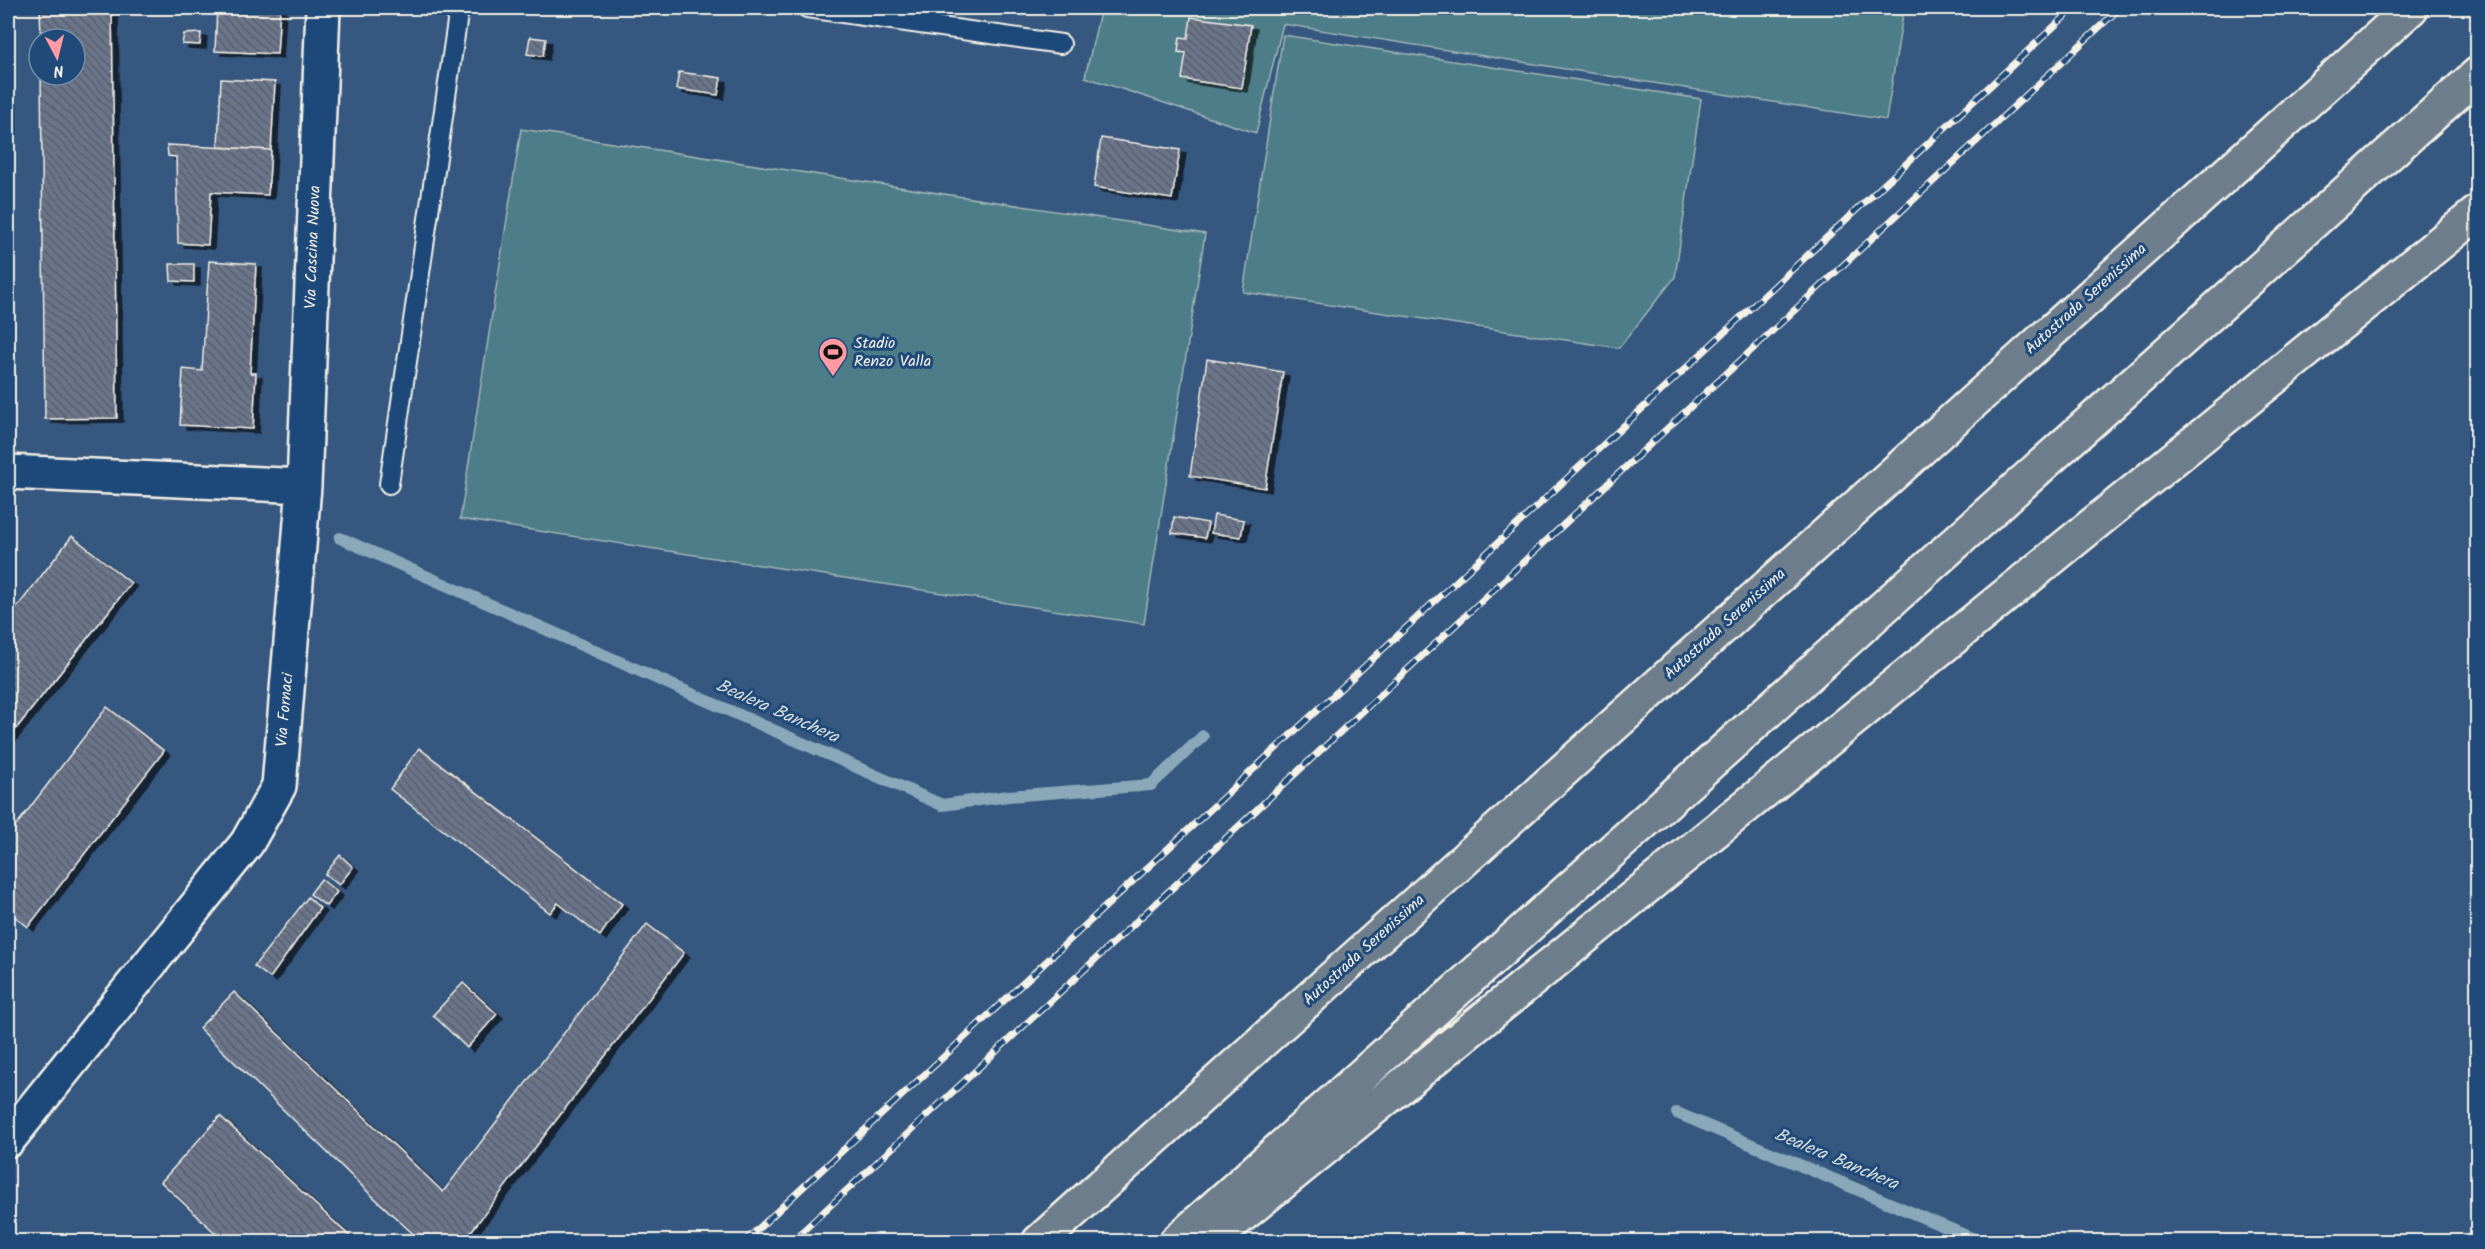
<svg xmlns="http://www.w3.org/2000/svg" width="2485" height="1249" font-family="Kalam,sans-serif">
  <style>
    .garden { fill: #4e7d88; stroke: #a1b7b8; stroke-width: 1.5 }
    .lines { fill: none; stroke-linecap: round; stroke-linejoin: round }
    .stream { stroke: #89a9ba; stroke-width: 12 }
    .building { fill: url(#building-back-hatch); stroke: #f4f1e8; stroke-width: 1.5; filter: url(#shadow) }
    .lane-casing { stroke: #f4f1e8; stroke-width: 22 }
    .street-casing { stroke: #f4f1e8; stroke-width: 38 }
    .highway-casing { stroke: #f4f1e8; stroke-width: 38 }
    .lane { stroke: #1f4a7a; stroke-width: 18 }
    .street { stroke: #1f4a7a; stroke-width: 33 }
    .highway { stroke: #6d7d8c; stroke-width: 33 }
    .rail-casing { stroke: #f4f1e8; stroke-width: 7 }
    .rail { stroke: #1f4a7a; stroke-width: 4.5; stroke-dasharray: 14; stroke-linecap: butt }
    .labels { text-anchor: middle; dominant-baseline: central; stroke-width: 6; stroke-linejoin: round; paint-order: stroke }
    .street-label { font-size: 16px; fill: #f4f1e8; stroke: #1f4a7a }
    .poi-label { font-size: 16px; fill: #f4f1e8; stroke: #1f4a7a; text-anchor: start }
    .water-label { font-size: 18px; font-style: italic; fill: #d9dfdc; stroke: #1f4a7a }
  </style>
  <defs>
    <pattern id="building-back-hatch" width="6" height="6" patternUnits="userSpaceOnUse" patternTransform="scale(1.5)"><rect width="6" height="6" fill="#6b748b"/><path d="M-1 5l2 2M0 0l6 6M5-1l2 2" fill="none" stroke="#5a5e68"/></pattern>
    <filter id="shadow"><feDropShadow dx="6" dy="4" stdDeviation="0" flood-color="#0009"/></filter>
  </defs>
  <rect width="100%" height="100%" fill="#36577f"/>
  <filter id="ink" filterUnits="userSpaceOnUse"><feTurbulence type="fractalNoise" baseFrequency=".0167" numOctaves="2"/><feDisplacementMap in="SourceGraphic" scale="12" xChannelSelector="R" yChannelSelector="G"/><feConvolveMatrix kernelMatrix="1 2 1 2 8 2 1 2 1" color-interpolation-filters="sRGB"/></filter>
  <g filter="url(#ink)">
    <path class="garden" d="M 1101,8 L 1904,8 L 1886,120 L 1283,24 L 1256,133 L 1085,77 Z
      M 1283,35 L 1701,99 L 1675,277 L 1619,348 L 1243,292 Z
      M 521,129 L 1205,234 L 1144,624 L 460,519 Z"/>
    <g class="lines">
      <path class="stream" d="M 340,538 L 942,805 L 1009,796 L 1151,785 L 1203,736
        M 1677,1113 L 1981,1242"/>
    </g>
    <path class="building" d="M 40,8 L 112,8 L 117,418 L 45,419 L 41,75 L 75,75 L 75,39 L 41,39 Z
      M 217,8 L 280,8 L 277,54 L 215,51 Z
      M 1191,17 L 1251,25 L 1242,88 L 1182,79 L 1186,53 L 1178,52 L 1180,37 L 1188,38 Z
      M 201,33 L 200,45 L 182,44 L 184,34 Z
      M 530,37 L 546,39 L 543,56 L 527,54 Z
      M 679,72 L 721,78 L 718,95 L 676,89 Z
      M 221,79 L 275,82 L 271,150 L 218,147 Z
      M 1101,138 L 1180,150 L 1172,199 L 1094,187 Z
      M 167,145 L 271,150 L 268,195 L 211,192 L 208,245 L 178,243 L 176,157 L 168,156 Z
      M 209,261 L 256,264 L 250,373 L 256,373 L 253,429 L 180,425 L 183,369 L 202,371 Z
      M 170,264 L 194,264 L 194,282 L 171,281 Z
      M 1207,359 L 1283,372 L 1265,488 L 1190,476 Z
      M 1214,515 L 1244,520 L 1241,537 L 1211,533 Z
      M 1174,517 L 1208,523 L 1205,538 L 1172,533 Z
      M 72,536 L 131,583 L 8,739 L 8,619 Z
      M 107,707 L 164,751 L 28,927 L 8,911 L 8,836 Z
      M 419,748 L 622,904 L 600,936 L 558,903 L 550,913 L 390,789 Z
      M 340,855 L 353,867 L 339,885 L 325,874 Z
      M 321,879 L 337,892 L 326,906 L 310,894 Z
      M 308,897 L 320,908 L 270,978 L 254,966 Z
      M 647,924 L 684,953 L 463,1242 L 422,1242 L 368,1192 L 199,1028 L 234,992 L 443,1192 Z
      M 463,983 L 497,1014 L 467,1048 L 433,1015 Z
      M 220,1116 L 356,1242 L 225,1242 L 161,1182 Z"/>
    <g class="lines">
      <g class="lane-casing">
        <path id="lane" d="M 807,8 L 1061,44
          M 389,484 L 459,8"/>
      </g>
      <g class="street-casing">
        <path id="street" d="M 8,472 L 304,486
          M 8,1140 L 247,843 L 279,786 L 304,486 L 323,8"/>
      </g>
      <g class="highway-casing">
        <path id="highway" d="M 1039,1242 L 2411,8
          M 1176,1242 L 2478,74
          M 1209,1242 L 2478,212"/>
      </g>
      <use href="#lane" class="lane"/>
      <use href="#street" class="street"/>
      <use href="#highway" class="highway"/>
      <g class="rail-casing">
        <path id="rail" d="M 744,1242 L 2074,8
          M 791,1242 L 2120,8"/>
      </g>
      <use href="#rail" class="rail"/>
    </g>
  </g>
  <defs>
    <g id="stadium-pin" transform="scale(1.5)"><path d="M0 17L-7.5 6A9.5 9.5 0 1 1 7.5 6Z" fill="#ff9aa2" stroke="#1f4a7a"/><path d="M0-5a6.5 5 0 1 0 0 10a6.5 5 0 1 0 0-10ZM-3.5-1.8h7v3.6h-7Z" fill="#111"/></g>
  </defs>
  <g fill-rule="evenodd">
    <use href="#stadium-pin" x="833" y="352"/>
  </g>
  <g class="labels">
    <g class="street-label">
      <text transform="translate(313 247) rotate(-88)">Via Cascina Nuova</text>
      <text transform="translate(2086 299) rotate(-42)">Autostrada Serenissima</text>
      <text transform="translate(1725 624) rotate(-42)">Autostrada Serenissima</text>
      <text transform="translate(285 710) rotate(-85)">Via Fornaci</text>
      <text transform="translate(1364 950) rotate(-42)">Autostrada Serenissima</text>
    </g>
    <g class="poi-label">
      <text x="854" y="343">Stadio<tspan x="854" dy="18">Renzo Valla</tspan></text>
    </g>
    <g class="water-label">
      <text transform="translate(777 712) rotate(24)">Bealera Banchera</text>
      <text transform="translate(1836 1160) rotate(23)">Bealera Banchera</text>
    </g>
  </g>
  <rect width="2485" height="1249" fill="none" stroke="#1f4a7a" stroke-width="30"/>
  <rect x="15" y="15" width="2455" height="1219" fill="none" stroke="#f4f1e8" stroke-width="2" filter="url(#ink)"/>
  <g transform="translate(57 57) rotate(173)"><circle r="28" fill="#1f4a7a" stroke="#748da6" stroke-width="1.5"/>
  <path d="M0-4.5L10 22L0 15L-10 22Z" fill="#ff9aa2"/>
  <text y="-9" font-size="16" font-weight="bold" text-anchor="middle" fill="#f4f1e8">N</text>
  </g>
</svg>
